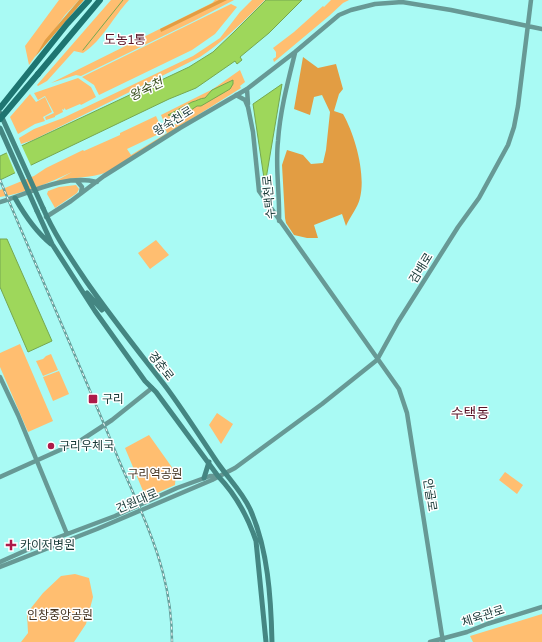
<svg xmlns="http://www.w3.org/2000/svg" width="542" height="642" font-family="'Archivo Narrow','Noto Sans KR',sans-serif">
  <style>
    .green { fill: #ffbe70 }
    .forest { fill: #e29d43 }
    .water { fill: #9ed75b; stroke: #75a750 }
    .pier { fill: #a9faf4 }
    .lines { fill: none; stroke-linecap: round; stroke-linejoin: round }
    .stream { stroke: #75a750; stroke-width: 1 }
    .secondary { stroke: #679995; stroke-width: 4.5 }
    .primary { stroke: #448682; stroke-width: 5 }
    .highway { stroke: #1e7571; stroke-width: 6 }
    .rail-casing { stroke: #66a19d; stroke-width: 2.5 }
    .rail { stroke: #fff; stroke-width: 1; stroke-dasharray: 3; stroke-linecap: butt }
    .primary-bridge { stroke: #448682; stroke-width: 5 }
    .highway-bridge { stroke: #1e7571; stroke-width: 6 }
    .poi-dot { fill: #ad1a49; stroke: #fff; stroke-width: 1.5 }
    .labels { text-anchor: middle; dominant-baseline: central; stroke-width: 3; stroke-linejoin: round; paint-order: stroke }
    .street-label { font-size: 12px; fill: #163836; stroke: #fff }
    .poi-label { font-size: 12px; fill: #163836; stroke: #fff; text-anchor: start }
    .park-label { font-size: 12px; fill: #443320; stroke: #fff }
    .neighbourhood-label { font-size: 13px; fill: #591426; stroke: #fff }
    .water-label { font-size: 13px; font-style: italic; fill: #3d5424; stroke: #fff }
    .quarter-label { font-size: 14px; fill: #591426; stroke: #fff }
  </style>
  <rect width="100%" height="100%" fill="#a9faf4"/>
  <path class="green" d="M 59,0 L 79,0 L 65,15 L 29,65 L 25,46 Z
    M 111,0 L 129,0 C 113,17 103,40 83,53 L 74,51 L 47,81 L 38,86 L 37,85 Z
    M 215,0 L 234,0 L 194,21 L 81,76 L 76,75 L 51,83 L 212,3 Z
    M 252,0 L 265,0 C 244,21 224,41 200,57 L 33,140 L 21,144 L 19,138 L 34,129 L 63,118 L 193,56 L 220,38 L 240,12 Z
    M 331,0 L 349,0 L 343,3 L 329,16 L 274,62 L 273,59 L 276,57 L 276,52 L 273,48 L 294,32 L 323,6 L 324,7 Z
    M 231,4 L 237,7 L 215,34 L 192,50 L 99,95 L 94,85 L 82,77 Z
    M 240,70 L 245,82 L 240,86 L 241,88 L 107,172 C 90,179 71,176 55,183 L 54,182 L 72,172 C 49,183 25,193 0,197 L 0,190 L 34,176 L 46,168 L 83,150 L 84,151 L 120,135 L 120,133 L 156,116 L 163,132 L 127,149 L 131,155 L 167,133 L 165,129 L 178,123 L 173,121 L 169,124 L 165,124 L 161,115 L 213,89 Z
    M 78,78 L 91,87 L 96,97 L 81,105 L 80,104 L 66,110 L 64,108 L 64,110 L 62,109 L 63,112 L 55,116 L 55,117 L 46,120 L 45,117 L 54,113 L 45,96 L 38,100 L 34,93 Z
    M 30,94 L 36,102 L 45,97 L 52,112 L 43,117 L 45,121 L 35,124 L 18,134 L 10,117 Z
    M 76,185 L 79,189 L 77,193 L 55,208 L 47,194 L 48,191 L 59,187 Z
    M 156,240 L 169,255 L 150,269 L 138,253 Z
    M 20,344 L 53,421 L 28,432 L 0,367 L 0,353 Z
    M 51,354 L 58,370 L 43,376 L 36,361 L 43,359 L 46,356 Z
    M 59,371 L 69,394 L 53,401 L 43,377 Z
    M 217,413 L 233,424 L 221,444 L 209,425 Z
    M 149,435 L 176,473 L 175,485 L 146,498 L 125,448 Z
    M 505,472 L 523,485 L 517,494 L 499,480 Z
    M 75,574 L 89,578 L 93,597 L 86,624 L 74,642 L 21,642 L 28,633 L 27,613 L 43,593 L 61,576 Z
    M 542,614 L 542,642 L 473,642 L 470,636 Z"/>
  <path class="forest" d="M 79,0 L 84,0 L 35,57 L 45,40 Z
    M 219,0 L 227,0 L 161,32 L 160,29 Z
    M 303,57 L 318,68 L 336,64 L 343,89 L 339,94 L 334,111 L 343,114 C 355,135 366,174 360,198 C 358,207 350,217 346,226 L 342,214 L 314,225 L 318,238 L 307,238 L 294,235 L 286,223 L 285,218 L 282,165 L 287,150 L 303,155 L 311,164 L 323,163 L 326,150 L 330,112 L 322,95 L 314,97 L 310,115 L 294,109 Z"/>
  <path class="water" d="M 266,0 L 302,0 L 269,33 L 240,57 L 242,60 L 237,64 L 235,61 L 196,88 L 169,99 L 0,180 L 0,156 L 189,67 L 213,52 L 233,33 Z
    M 233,80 L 233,84 L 230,89 L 201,106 L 197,106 L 179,118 L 168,115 L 192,102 C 197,101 200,98 205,98 L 212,90 Z
    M 282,84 L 265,185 L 253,104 Z
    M 0,239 L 7,239 L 52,341 L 28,352 L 0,287 Z"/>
  <path class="pier" d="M 21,144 L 32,168 L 16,175 L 6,151 Z"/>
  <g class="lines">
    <path class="stream" d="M 83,50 L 123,0"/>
    <path class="secondary" d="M 247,89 L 248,104
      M 236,95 L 245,100 L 248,107 L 253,132 L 259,191 L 399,389 L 407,413 L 443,642
      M 77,181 L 82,187 L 81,193
      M 0,202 C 30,193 65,174 97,182
      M 46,217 L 71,201 L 104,176 L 180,128 L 247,89 L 295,52 L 339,15 L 351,10 L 375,4 L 402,2 L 451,10 L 542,29
      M 279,221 C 280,194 275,168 278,141 C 280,111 288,81 295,53
      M 0,377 L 18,415 L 67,534
      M 0,477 L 80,441 L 112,420 L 152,388
      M 0,562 L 38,545 L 115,516 L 177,488 L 210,476 L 218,476
      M 0,567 L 97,529 L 212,480 L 235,468 L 322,404 L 377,360 L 398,322 L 458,227 L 479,198 L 508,145 L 514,127 L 518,106 L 531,0
      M 430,642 L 467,632 L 487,624 L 542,607"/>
    <path class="primary" d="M 15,198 C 24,214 36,232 51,244
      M 43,208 C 54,234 70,257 86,281 C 111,317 139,352 166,387 C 183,410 199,435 215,459 C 226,476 241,490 250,509 C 268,549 271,598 272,642
      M 37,211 L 52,244 L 95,311 L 145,381 L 156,392 L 218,476 C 236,495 248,517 256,541 L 266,642
      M 87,293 L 102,310
      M 204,478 L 209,462"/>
    <path class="highway" d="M 38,74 L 100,0
      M 0,108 L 67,24 L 89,0"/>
    <g class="rail-casing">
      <path id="rail" d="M 0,180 C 39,273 80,365 118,458 C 134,496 153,534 163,573 C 169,596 172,619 172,642"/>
    </g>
    <use href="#rail" class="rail"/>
    <path class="primary-bridge" d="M 0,113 L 43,208
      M 0,128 L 37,211"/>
    <path class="highway-bridge" d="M 0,119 L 38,74"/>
  </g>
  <g class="poi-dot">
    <rect x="88" y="394" width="10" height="10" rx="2"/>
    <circle cx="51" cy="446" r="4"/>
    <path d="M9 539h4v4h4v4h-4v4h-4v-4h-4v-4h4z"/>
  </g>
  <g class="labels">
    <g class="street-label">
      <text transform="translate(173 121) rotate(-32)">왕숙천로</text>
      <text transform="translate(269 197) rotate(-95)">수택천로</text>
      <text transform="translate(421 268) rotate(-58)">검배로</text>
      <text transform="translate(161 366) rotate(52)">경춘로</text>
      <text transform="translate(430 495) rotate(81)">안골로</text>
      <text transform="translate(137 501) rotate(-23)">건원대로</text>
      <text transform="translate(483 616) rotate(-18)">체육관로</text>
    </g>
    <g class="poi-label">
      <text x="102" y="399">구리</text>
      <text x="59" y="446">구리우체국</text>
      <text x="20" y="545">카이저병원</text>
    </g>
    <g class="park-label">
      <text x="155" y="474">구리역공원</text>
      <text x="60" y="615">인창중앙공원</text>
    </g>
    <g class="neighbourhood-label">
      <text x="125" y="39">도농1통</text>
    </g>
    <g class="water-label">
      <text transform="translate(146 89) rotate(-26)">왕숙천</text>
    </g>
    <g class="quarter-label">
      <text x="470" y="413">수택동</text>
    </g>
  </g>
</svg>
